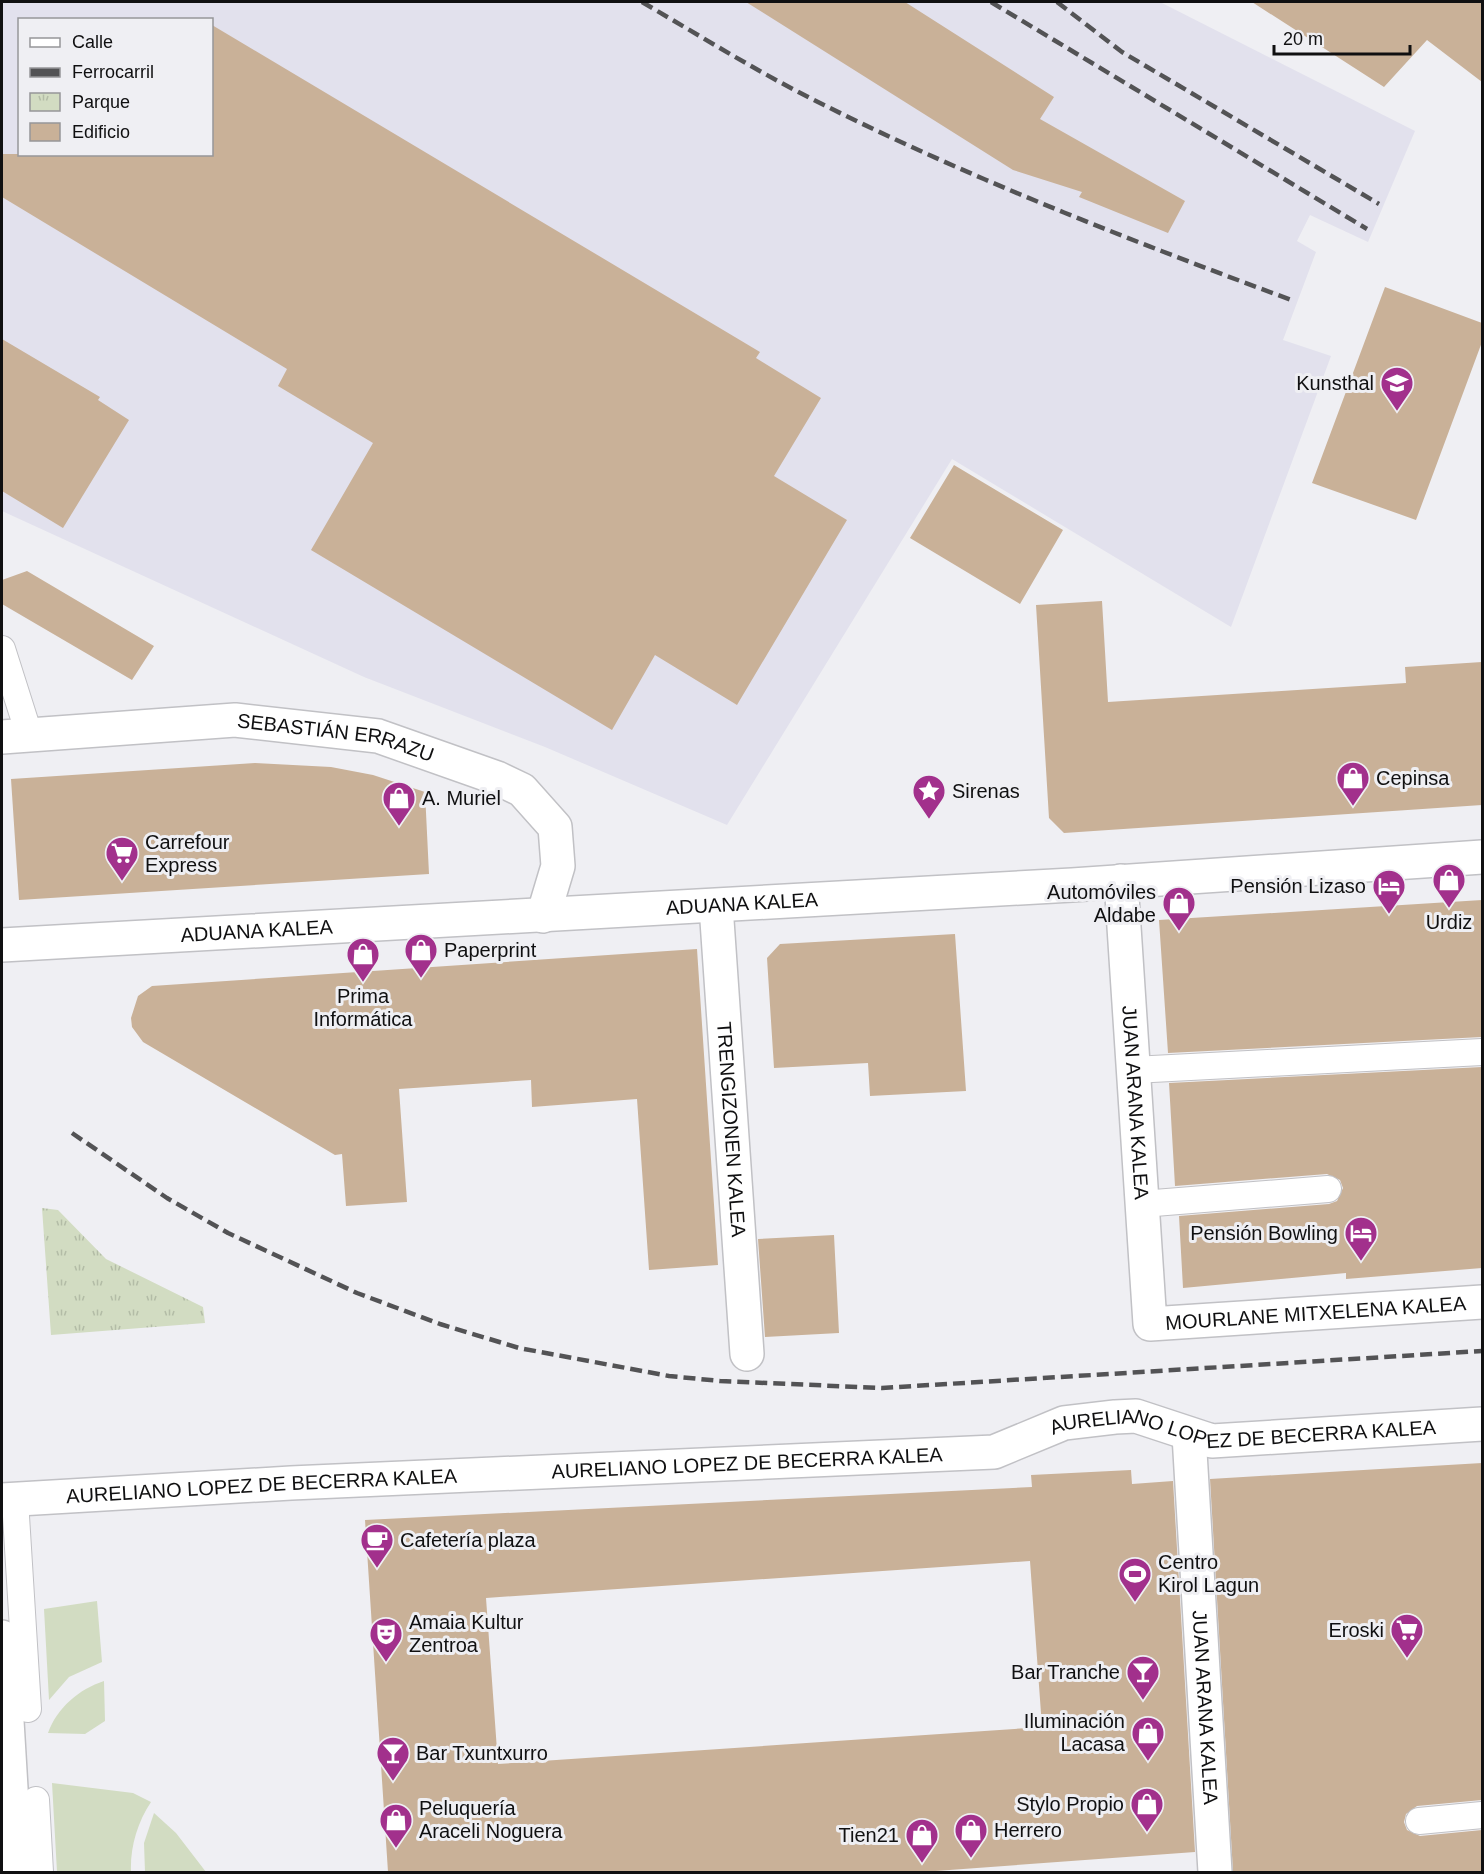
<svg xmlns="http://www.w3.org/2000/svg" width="1484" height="1874" font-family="Helvetica,sans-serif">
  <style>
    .built { fill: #e2e1ed; fill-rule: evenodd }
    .green { fill: #d2dcc2 }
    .park { fill: url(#park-tufts) }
    .building { fill: #c9b198; fill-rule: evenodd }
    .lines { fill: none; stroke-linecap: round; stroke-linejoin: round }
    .lane-casing { stroke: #c1c1c5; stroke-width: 28 }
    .street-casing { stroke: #c1c1c5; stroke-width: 36 }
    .lane { stroke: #fff; stroke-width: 26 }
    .street { stroke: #fff; stroke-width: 33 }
    .rail { stroke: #535355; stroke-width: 4.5; stroke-dasharray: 12 6; stroke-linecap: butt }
    .labels { text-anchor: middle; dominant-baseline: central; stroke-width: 6; stroke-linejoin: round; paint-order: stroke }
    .poi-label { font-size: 20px; fill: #101011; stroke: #efeff3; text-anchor: start }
    .street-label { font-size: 20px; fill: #101011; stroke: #efeff3 }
  </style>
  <defs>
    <pattern id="park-tufts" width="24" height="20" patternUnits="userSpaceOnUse" patternTransform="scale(1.5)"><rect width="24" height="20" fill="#d2dcc2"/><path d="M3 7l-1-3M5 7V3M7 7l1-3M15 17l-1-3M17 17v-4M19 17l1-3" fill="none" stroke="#b3bca6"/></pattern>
  </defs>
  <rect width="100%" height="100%" fill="#efeff3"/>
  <path class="built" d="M 2,2 L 1160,2 L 1415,131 L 1368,242 L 1310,215 L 1297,241 L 1316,252 L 1283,340 L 1331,356 L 1231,627 L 952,459 L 727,825 L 545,747 L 364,677 L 2,511 ZM 20,20 L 212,20 L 212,154 L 20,154 Z"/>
  <path class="green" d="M 97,1601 L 102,1662 L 69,1677 L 49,1700 L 44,1609 Z
    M 104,1681 L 105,1721 L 85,1734 L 48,1733 C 57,1708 79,1689 104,1681 Z
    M 52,1783 L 133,1793 L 151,1802 C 137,1823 130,1848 131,1872 L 57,1872 Z
    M 154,1813 L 176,1833 L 206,1872 L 145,1872 L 144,1843 Z"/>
  <path class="park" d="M 42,1208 L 58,1210 L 106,1259 L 203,1307 L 205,1323 L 51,1335 Z"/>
  <path class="building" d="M 746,2 L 905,2 L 1054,97 L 1040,119 L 1185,201 L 1168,233 L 1079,197 L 1082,192 L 1013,170 Z
    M 1252,2 L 1482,2 L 1482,82 L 1427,40 L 1384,87 Z
    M 212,25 L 760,352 L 756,358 L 821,398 L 774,476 L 847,520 L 737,705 L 655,655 L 612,730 L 311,550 L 373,443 L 278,386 L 287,369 L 2,197 L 2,154 L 212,154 Z
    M 1385,287 L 1482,323 L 1482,342 L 1416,520 L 1312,483 Z
    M 2,339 L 100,397 L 98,400 L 129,420 L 63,528 L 2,491 Z
    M 954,465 L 1063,530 L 1020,604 L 910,538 Z
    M 27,571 L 154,646 L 132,680 L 2,604 L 2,580 Z
    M 1102,601 L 1108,702 L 1406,683 L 1405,667 L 1482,662 L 1482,805 L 1064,833 L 1049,818 L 1036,605 Z
    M 255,763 L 331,767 L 373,775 L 425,792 L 429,874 L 19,900 L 11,779 Z
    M 1482,900 L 1482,1037 L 1168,1053 L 1159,920 Z
    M 955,934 L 966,1091 L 870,1096 L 868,1063 L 774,1068 L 767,958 L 780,944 Z
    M 697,949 L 718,1265 L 649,1270 L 637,1099 L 532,1107 L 531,1080 L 399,1089 L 407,1202 L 346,1206 L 342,1154 L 335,1155 L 143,1042 L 132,1027 L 131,1018 L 138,996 L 152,986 Z
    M 1482,1067 L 1482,1268 L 1346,1279 L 1346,1273 L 1183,1288 L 1179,1216 L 1329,1204 L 1337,1201 L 1343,1188 L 1340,1180 L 1327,1174 L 1175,1186 L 1169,1083 Z
    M 834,1235 L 839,1333 L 765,1337 L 758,1239 Z
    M 1482,1463 L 1482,1800 L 1417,1806 L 1406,1814 L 1404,1822 L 1407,1830 L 1420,1836 L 1482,1830 L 1482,1872 L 1233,1872 L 1210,1479 Z
    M 1131,1470 L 1132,1484 L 1173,1481 L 1195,1852 L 922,1872 L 388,1872 L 365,1520 L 1032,1487 L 1031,1475 ZM 1030,1561 L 1042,1727 L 498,1764 L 486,1598 Z"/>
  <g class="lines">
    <g class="lane-casing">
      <path id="lane" d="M 2,649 L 29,734
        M 1133,1070 L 1482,1052
        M 1142,1204 L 1328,1189
        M 15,1500 L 28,1709
        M 36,1800 L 40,1872
        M 1419,1821 L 1482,1815"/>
    </g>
    <g class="street-casing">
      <g id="street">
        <path id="s1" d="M 2,737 L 235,720 L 378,736 L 497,778 L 522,790 L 555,827 L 558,866 L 543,916"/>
        <path id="s2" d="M 1121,881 L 1150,1324 L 1482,1302"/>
        <path id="s3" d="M 716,906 L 747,1354"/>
        <path id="s4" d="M 2,945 L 1072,885 L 1482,857"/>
        <path id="s5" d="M 1189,1435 L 1215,1872"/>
        <path id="s6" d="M 2,1500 L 291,1483 L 994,1452 L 1064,1423 L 1115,1417 L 1136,1416 L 1212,1441 L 1482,1424"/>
        <path d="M 2,1637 L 16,1872"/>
      </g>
    </g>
    <use href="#lane" class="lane"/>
    <use href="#street" class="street"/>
    <path class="rail" d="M 642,2 C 702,37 761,74 824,105 C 976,181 1135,242 1294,301
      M 991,2 L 1367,229
      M 1057,2 L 1122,52 L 1379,204
      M 72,1133 L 167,1198 L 228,1233 L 357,1293 L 440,1324 L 519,1348 L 669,1376 L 720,1381 L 882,1388 L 1482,1351"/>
  </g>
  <defs>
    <g id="school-pin" transform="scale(1.725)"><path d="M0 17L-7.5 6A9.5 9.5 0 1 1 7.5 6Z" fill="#a2308c" stroke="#efeff3"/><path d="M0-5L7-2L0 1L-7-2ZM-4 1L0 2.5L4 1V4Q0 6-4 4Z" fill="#fff"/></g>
    <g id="shop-pin" transform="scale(1.725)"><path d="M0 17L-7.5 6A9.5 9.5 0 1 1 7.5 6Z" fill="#a2308c" stroke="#efeff3"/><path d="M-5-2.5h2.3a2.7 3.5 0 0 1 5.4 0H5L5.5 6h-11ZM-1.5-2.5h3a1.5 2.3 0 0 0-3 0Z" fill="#fff"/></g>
    <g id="sight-pin" transform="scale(1.725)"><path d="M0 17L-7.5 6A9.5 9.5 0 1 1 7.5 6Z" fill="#a2308c" stroke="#efeff3"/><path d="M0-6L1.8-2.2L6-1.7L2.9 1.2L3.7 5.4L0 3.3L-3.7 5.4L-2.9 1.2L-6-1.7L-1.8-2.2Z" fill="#fff"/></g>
    <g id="supermarket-pin" transform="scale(1.725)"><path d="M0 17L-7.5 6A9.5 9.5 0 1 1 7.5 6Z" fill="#a2308c" stroke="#efeff3"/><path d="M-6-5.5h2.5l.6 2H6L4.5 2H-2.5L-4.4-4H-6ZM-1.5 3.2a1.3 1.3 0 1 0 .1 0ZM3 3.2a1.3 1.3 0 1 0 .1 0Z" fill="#fff"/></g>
    <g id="hotel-pin" transform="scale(1.725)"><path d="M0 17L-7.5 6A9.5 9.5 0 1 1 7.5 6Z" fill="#a2308c" stroke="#efeff3"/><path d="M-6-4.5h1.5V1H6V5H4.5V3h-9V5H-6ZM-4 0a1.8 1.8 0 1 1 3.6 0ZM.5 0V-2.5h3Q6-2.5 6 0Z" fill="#fff"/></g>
    <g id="cafe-pin" transform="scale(1.725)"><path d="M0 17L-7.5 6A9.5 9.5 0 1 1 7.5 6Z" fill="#a2308c" stroke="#efeff3"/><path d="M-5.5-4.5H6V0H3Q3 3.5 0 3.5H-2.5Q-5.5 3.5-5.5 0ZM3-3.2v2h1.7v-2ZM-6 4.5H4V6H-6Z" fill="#fff"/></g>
    <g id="stadium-pin" transform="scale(1.725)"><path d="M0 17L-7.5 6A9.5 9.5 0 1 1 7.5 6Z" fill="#a2308c" stroke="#efeff3"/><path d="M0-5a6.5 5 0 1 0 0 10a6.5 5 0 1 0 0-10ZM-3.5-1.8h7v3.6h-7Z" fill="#fff"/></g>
    <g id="theatre-pin" transform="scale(1.725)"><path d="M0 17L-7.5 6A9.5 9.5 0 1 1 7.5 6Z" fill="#a2308c" stroke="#efeff3"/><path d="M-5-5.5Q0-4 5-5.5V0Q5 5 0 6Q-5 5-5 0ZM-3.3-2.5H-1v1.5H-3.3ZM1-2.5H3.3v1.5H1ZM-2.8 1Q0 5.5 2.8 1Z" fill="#fff"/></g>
    <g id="bar-pin" transform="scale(1.725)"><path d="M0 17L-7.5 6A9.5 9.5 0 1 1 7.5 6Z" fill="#a2308c" stroke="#efeff3"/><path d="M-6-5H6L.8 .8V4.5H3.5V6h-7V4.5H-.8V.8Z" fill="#fff"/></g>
  </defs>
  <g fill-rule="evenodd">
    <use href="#school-pin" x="1397" y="383"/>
    <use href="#shop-pin" x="1353" y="778"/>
    <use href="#sight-pin" x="929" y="791"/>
    <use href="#shop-pin" x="399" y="798"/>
    <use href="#supermarket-pin" x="122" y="853"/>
    <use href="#shop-pin" x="1449" y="880"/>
    <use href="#hotel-pin" x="1389" y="886"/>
    <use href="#shop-pin" x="1179" y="903"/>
    <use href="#shop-pin" x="421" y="950"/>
    <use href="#shop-pin" x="363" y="954"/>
    <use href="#hotel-pin" x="1361" y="1233"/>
    <use href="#cafe-pin" x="377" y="1540"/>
    <use href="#stadium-pin" x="1135" y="1574"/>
    <use href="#supermarket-pin" x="1407" y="1630"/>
    <use href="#theatre-pin" x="386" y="1634"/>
    <use href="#bar-pin" x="1143" y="1672"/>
    <use href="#shop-pin" x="1148" y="1733"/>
    <use href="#bar-pin" x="393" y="1753"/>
    <use href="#shop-pin" x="1147" y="1804"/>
    <use href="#shop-pin" x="396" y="1820"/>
    <use href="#shop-pin" x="971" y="1830"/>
    <use href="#shop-pin" x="922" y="1835"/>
  </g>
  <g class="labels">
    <g class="poi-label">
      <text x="1374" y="383" text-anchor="end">Kunsthal</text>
      <text x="1376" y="778">Cepinsa</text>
      <text x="952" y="791">Sirenas</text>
      <text x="422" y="798">A. Muriel</text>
      <text x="145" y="842">Carrefour<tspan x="145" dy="23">Express</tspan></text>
      <text x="1366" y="886" text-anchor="end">Pensión Lizaso</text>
      <text x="1156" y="892" text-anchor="end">Automóviles<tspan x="1156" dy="23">Aldabe</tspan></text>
      <text x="1449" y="922" text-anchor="middle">Urdiz</text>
      <text x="444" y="950">Paperprint</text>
      <text x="363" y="996" text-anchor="middle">Prima<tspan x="363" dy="23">Informática</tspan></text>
      <text x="1338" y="1233" text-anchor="end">Pensión Bowling</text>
      <text x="400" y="1540">Cafetería plaza</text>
      <text x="1158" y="1562">Centro<tspan x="1158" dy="23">Kirol Lagun</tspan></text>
      <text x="409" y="1622">Amaia Kultur<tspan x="409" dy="23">Zentroa</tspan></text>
      <text x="1384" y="1630" text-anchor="end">Eroski</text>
      <text x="1120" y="1672" text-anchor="end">Bar Tranche</text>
      <text x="1125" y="1721" text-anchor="end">Iluminación<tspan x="1125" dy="23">Lacasa</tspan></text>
      <text x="416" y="1753">Bar Txuntxurro</text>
      <text x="1124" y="1804" text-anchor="end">Stylo Propio</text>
      <text x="419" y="1808">Peluquería<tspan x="419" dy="23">Araceli Noguera</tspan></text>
      <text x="994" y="1830">Herrero</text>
      <text x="899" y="1835" text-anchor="end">Tien21</text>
    </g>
    <g class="street-label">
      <text stroke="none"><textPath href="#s1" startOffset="336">SEBASTIÁN ERRAZU</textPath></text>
      <text stroke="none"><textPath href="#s4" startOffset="741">ADUANA KALEA</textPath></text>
      <text stroke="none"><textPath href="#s4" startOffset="255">ADUANA KALEA</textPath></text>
      <text stroke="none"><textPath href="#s2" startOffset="222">JUAN ARANA KALEA</textPath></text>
      <text stroke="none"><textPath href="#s3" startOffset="224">TRENGIZONEN KALEA</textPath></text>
      <text stroke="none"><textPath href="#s2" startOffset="610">MOURLANE MITXELENA KALEA</textPath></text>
      <text stroke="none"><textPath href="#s6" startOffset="1250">AURELIANO LOPEZ DE BECERRA KALEA</textPath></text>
      <text stroke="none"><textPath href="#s6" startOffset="746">AURELIANO LOPEZ DE BECERRA KALEA</textPath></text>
      <text stroke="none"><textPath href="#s6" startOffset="260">AURELIANO LOPEZ DE BECERRA KALEA</textPath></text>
      <text stroke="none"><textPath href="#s5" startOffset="273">JUAN ARANA KALEA</textPath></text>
    </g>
  </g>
  <rect width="1484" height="1874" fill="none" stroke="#101011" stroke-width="6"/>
  <rect x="18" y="18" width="195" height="138" fill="#efeff3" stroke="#969699" stroke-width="1.5"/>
  <rect x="30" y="38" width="30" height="9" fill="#ffffff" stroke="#969699" stroke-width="1.5"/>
  <text x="72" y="48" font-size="18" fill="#101011">Calle</text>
  <rect x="30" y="68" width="30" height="9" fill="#535355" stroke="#969699" stroke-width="1.5"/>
  <text x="72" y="78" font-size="18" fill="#101011">Ferrocarril</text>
  <rect x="30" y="93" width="30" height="18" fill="url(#park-tufts)" stroke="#969699" stroke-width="1.5"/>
  <text x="72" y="108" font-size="18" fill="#101011">Parque</text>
  <rect x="30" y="123" width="30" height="18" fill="#c9b198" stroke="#969699" stroke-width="1.5"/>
  <text x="72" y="138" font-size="18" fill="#101011">Edificio</text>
  <path d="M1274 45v9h136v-9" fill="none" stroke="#101011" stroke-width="3"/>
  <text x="1283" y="45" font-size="18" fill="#101011" stroke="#efeff3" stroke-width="4.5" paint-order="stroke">20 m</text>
</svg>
